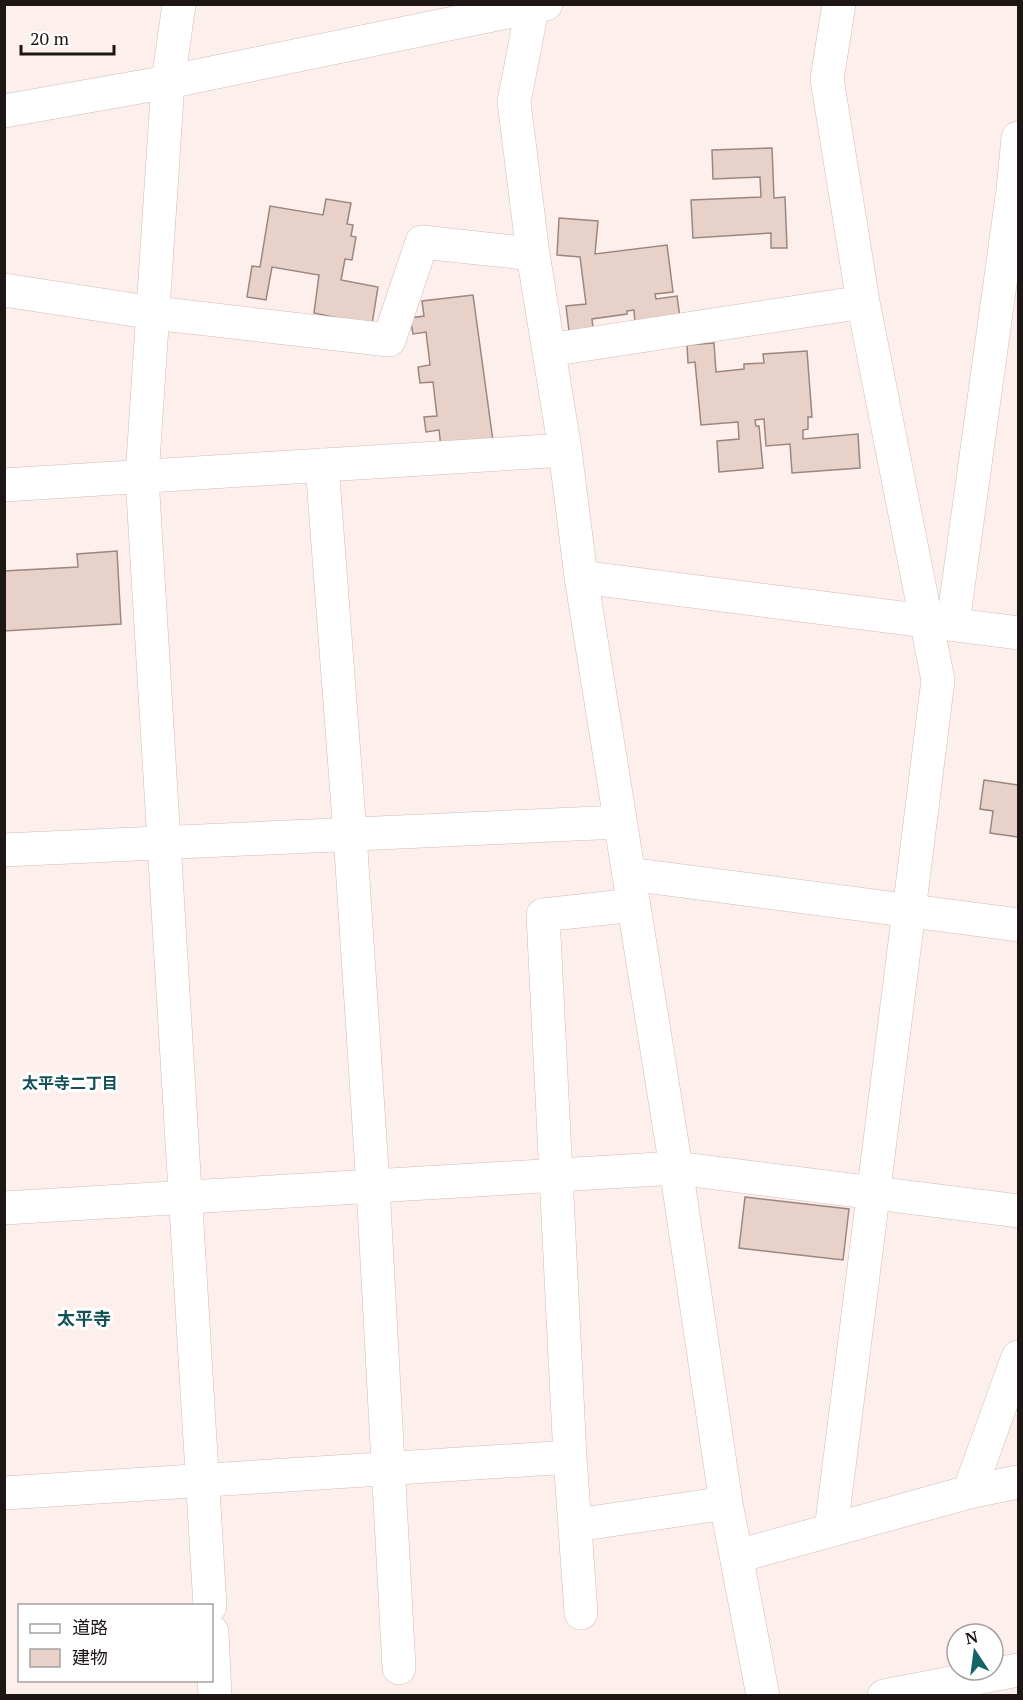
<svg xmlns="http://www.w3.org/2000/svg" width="1023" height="1700" font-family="'PT Serif','Noto Sans JP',serif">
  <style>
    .building { fill: #e7d1c9; stroke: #9b8780; stroke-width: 1.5 }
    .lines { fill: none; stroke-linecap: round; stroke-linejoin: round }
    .minor-casing { stroke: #d1bcb4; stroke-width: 34 }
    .minor { stroke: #fff; stroke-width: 33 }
    .labels { text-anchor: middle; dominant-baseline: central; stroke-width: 6; stroke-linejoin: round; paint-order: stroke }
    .neighbourhood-label { font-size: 16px; font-weight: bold; fill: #145156; stroke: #fff }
    .quarter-label { font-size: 18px; font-weight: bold; fill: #145156; stroke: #fff }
  </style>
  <rect width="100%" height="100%" fill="#fdefeb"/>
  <path class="building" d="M 772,148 L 774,198 L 785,197 L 787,248 L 771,248 L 771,233 L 693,238 L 691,200 L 761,197 L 760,177 L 713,179 L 712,150 Z
    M 326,199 L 351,203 L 347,224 L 353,225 L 351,236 L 356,237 L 352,260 L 345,259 L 341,280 L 378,287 L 371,330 L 342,319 L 314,313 L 319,275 L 272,267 L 266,300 L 247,297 L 252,266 L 260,267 L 270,206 L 323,215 Z
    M 559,218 L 598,221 L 595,254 L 667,245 L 673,292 L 655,294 L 656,299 L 677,296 L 680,318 L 635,324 L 634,310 L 627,311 L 627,314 L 592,319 L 593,328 L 569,331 L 566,306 L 586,304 L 580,257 L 557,255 Z
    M 473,295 L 493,441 L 441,447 L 439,430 L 426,432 L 424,417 L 437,416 L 433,382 L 420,383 L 418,367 L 430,365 L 426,332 L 413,334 L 410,318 L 424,316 L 422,301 Z
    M 714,343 L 716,372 L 744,369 L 744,364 L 764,363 L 763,354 L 807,351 L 812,417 L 808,417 L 808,429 L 803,430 L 803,439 L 858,434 L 860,468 L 792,473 L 790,444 L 766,446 L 764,419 L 755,420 L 756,426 L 759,426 L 763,468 L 719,472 L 717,441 L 739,439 L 738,422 L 701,425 L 695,362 L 688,363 L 687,345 Z
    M 117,551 L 121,624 L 4,631 L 4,571 L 78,567 L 77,554 Z
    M 984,780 L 1018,785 L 1018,837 L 990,833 L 993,811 L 980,809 Z
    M 745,1197 L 849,1209 L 843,1260 L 739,1248 Z"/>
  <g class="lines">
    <g class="minor-casing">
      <path id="minor" d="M 179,4 L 168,82 L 142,477 L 210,1606
        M 533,4 L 514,102 L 533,254 L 565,450 L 581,577 L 676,1168 L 726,1503 L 763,1696
        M 4,111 L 168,82 L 546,4
        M 4,290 L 154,313 L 389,340 L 422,242 L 533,254
        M 549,350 L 863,302
        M 322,465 L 350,834 L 373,1186 L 399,1668
        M 4,485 L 565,450
        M 581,577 L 1018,633
        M 953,623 L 1013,190 L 1018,138
        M 4,850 L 620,822
        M 629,874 L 1018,925
        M 4,1208 L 676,1168 L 1018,1211
        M 969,1492 L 1018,1357
        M 4,1493 L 570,1457
        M 576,1525 L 726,1503
        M 831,1530 L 938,680 L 863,302 L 827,79 L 839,4
        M 738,1556 L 969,1492 L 1018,1482
        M 581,1613 L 570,1457 L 543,915 L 634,905
        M 212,1632 L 215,1696
        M 884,1696 L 1018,1670"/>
    </g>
    <use href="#minor" class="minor"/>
  </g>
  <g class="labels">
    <g class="neighbourhood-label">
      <text x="70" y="1083">太平寺二丁目</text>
    </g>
    <g class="quarter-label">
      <text x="84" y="1318">太平寺</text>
    </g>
  </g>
  <rect width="1023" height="1700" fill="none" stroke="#1e1614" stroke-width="12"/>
  <rect x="18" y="1604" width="195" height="78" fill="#ffffff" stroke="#a5a2a1" stroke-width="1.5"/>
  <rect x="30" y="1624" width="30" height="9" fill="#ffffff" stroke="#a5a2a1" stroke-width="1.5"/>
  <text x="72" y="1634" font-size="18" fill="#1e1614">道路</text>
  <rect x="30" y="1649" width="30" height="18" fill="#e7d1c9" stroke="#a5a2a1" stroke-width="1.5"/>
  <text x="72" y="1664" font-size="18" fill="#1e1614">建物</text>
  <g transform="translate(975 1652) rotate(347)"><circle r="28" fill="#ffffff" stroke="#a5a2a1" stroke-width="1.5"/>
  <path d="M0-4.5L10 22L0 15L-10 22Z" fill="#146369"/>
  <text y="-9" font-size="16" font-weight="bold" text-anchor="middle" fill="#1e1614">N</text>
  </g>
  <path d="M21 45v9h93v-9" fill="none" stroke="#1e1614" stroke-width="3"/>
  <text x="30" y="45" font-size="18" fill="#1e1614" stroke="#ffffff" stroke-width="4.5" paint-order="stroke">20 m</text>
</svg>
